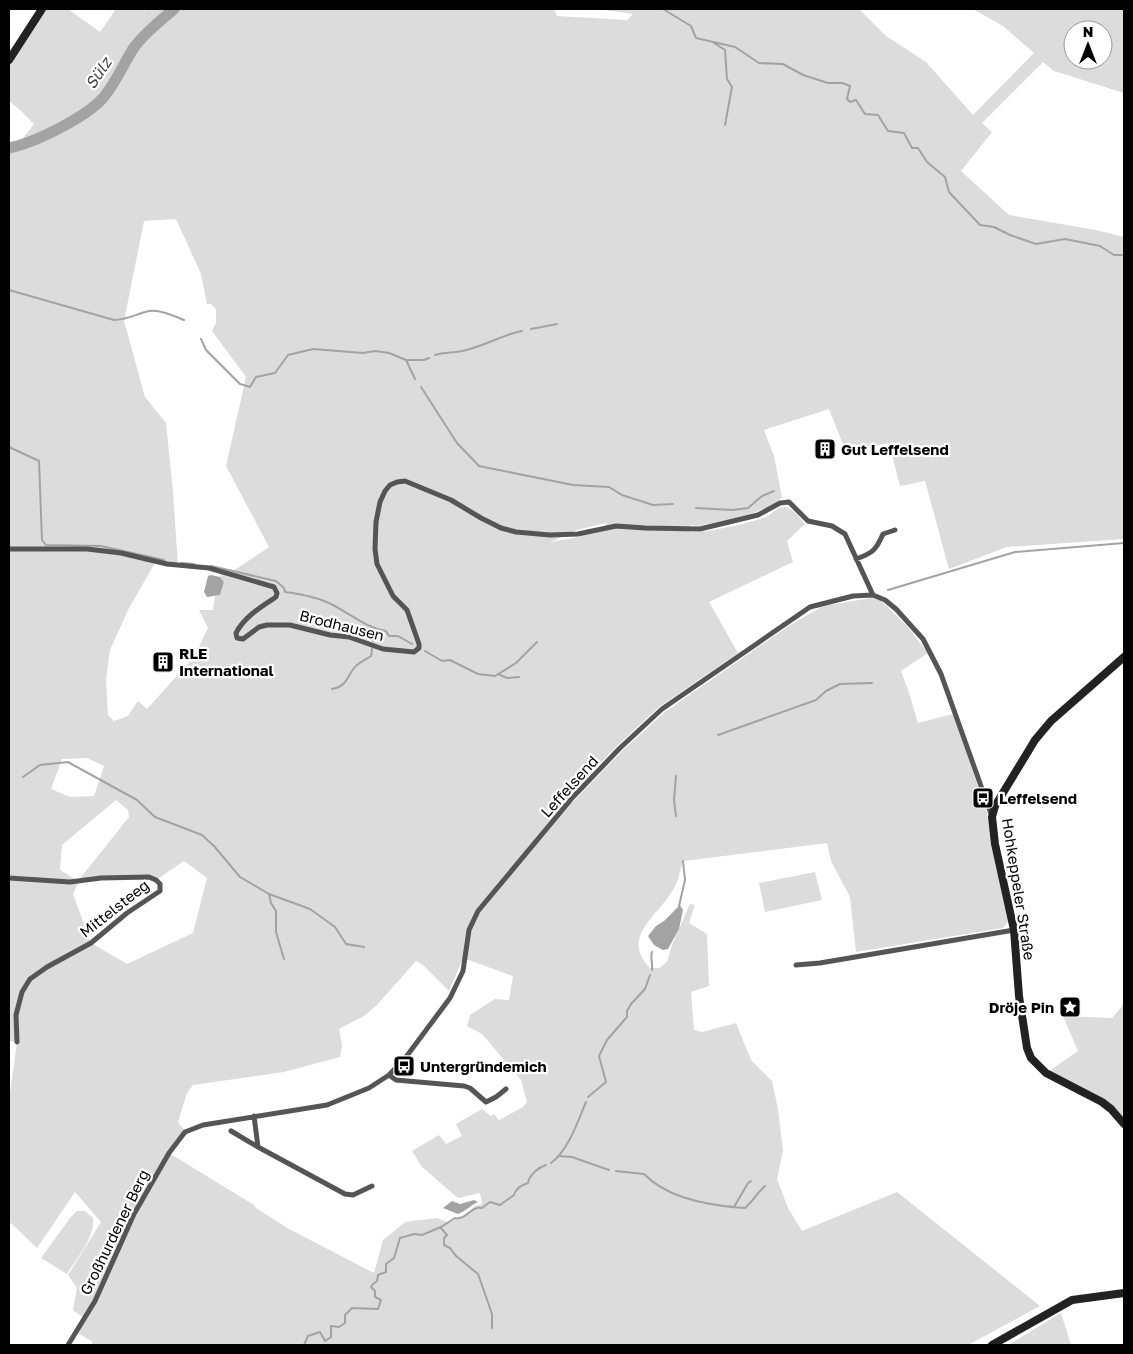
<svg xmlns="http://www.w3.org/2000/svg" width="1133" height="1354" font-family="'Golos Text',sans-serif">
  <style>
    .green { fill: #dcdcdc; fill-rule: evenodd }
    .water { fill: #a3a3a3 }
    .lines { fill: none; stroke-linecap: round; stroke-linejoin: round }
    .stream { stroke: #a3a3a3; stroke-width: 2 }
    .river { stroke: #a3a3a3; stroke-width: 11 }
    .street { stroke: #555; stroke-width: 5 }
    .secondary { stroke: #222; stroke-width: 8 }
    .labels { text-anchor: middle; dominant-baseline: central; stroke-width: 4.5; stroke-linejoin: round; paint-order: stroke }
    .poi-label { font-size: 15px; font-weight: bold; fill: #000; stroke: #fff; text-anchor: start }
    .street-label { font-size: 15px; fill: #000; stroke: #fff }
    .water-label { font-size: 16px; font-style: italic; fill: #444; stroke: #fff }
  </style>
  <rect width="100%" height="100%" fill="#fff"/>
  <path class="green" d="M 47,9 L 68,9 L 100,32 L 116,9 L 142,9 L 144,11 L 148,9 L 554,9 L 557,16 L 627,20 L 633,14 L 598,9 L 859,9 L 886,36 L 926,62 L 973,115 L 1034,53 L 1003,26 L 973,9 L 1124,9 L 1124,93 L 1054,71 L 1043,62 L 982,123 L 992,132 L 961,171 L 1009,215 L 1096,230 L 1124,237 L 1124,539 L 1007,547 L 949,569 L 925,481 L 900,486 L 889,443 L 846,452 L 829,409 L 764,430 L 774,456 L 782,498 C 756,517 729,519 699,526 L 690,525 L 690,532 C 706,533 750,523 765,517 C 772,515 777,506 785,507 C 793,508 800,518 805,524 L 787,541 L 793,562 L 709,602 L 738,653 L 659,707 L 617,746 L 568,797 L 572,803 L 623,750 L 665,712 L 787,627 L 823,606 L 871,598 L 880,600 L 907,626 L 928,653 L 901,671 L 908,690 L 918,723 L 953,714 L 987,813 L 992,850 L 1009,920 L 1003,928 L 856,952 L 850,897 L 831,861 L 827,843 L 683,861 C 680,870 679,880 674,888 C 660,915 619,936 650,968 L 659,968 L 667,962 L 672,945 L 690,904 L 695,905 L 689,923 L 707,934 L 709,986 L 691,992 L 694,1030 L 702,1032 L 736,1023 L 751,1060 L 772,1081 L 778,1109 L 783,1151 L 777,1179 L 788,1208 L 802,1231 L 897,1192 L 1040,1306 L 968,1345 L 91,1345 L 93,1342 L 76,1332 L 84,1318 L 73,1310 L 77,1288 L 68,1275 L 101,1222 L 75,1192 L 37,1248 L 11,1223 L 9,1224 L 9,1100 L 17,1042 L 9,1041 L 9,772 L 12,772 L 9,771 L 9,142 L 21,141 L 34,124 L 21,111 L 9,101 L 9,67 ZM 1073,30 L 1103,30 L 1103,60 L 1073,60 ZM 176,219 L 201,274 L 207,304 L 211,304 L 216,309 L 216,323 L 212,331 L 246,377 L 226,466 L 269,547 L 230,573 L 222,574 L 220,577 L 224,582 L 220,595 L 215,596 L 213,610 L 199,610 L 208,628 L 194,657 L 147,709 L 138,701 L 128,716 L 114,721 L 108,715 L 106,680 L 110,650 L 128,610 L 156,561 L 178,565 L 173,492 L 166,423 L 145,397 L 124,321 L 144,221 ZM 606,523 L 607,530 L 578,537 L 551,542 L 577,530 ZM 87,758 L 104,766 L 94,796 L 70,797 L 51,789 L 62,759 ZM 116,800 L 128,810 L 129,817 L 78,881 L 60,870 L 62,845 ZM 184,861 L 207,878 L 193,933 L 127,964 L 91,943 L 73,894 L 79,881 L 153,878 L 156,880 ZM 463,958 L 513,976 L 509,1000 L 495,999 L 470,1015 L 467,1026 L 482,1034 L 521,1080 L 527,1102 L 523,1107 L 499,1120 L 494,1114 L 491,1116 L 482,1109 L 456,1124 L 462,1136 L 446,1144 L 439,1135 L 412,1151 L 422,1167 L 458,1198 L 480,1193 L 482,1204 L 475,1206 L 467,1213 L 449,1223 L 437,1218 L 405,1222 L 383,1240 L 374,1273 L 289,1229 L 256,1208 L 254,1205 L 169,1153 L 185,1132 L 178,1122 L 187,1093 L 193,1085 L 284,1072 L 340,1057 L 342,1045 L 339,1029 L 364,1016 L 377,1005 L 416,961 L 423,965 L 449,991 Z
    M 815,872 L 822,900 L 765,912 L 759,883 Z
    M 1124,1004 L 1124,1116 L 1123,1117 L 1107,1101 L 1049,1071 L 1078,1051 L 1063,1016 L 1112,1018 Z
    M 77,1211 L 85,1211 L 93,1218 C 95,1238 77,1258 67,1274 L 41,1258 L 70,1218 Z
    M 1061,1313 L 1071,1345 L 1008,1345 Z"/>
  <path class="water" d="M 211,575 L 220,577 L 224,582 L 220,595 L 207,597 L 204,592 L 208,576 Z
    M 680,905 L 683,910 L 679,929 L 668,949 L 663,950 L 654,945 L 648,936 L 656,926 L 664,921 Z
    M 474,1200 L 478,1202 C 471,1205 466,1211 458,1214 L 443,1208 L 452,1201 L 460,1204 Z"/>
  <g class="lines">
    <path class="stream" d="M 663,9 L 691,26 L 696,38 L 735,47 L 759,63 L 783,64 L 803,75 L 828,83 L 842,83 L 850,86 L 847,99 L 850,102 L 856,100 L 865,114 L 878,115 L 888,131 L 904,133 L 912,148 L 918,148 L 927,162 L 945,177 L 949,192 L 980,225 L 994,227 L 1010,235 L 1036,244 L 1065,239 L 1100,246 L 1114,255 L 1124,255
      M 714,43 L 725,50 L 727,79 L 732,87 L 725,125
      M 9,290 L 114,320 C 127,320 136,314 149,311 C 159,309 175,316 184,320
      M 531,329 L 557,324
      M 201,339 L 206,350 L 240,384 L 250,387 L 256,377 L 275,373 L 288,355 L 313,349 L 363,353 L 375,351 L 389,353 L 406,360 L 415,379
      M 435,355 C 444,352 453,353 462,351 C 483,347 501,335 522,331
      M 407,360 L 424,360 L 429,358
      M 421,387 L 457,443 L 479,466 L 573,485 L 609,487 L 622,495 L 653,505 L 673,504
      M 9,447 L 39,461 L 42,540 L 46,545 L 101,546 L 164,560
      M 696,508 L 733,510 L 748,508 L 762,496 L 774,491
      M 181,563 L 194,564
      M 211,566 L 276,581 L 284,588 L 285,592 C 301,594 318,597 333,605 C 350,614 367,628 386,631 L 389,636 L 398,636 L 412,644
      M 888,590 L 1015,552 L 1124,543
      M 371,626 L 373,641
      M 425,651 L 442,661 L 450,660 L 478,674 L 495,676 L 516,663 L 537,642
      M 498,674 L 507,678 L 519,677
      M 332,689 C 346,687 347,677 354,668 C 358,663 365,660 371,656 L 372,649
      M 718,735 L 816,700 L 826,691 L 840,684 L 872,683
      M 676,776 L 674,800 L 676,816
      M 23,777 L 40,765 L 68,762 L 137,800 L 155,817 L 202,835 L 214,846 L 240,877 L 269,894 L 310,909 L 335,927 L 346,944 L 364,947
      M 269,894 L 271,903 L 276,911 L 276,932 L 284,959
      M 679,906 L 685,880 L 683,861
      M 652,970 C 653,964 650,958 652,952
      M 588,1097 L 606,1082 L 599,1056 L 607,1040 L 627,1017 L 627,1011 L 631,1004 L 645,989 L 650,975
      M 558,1156 L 572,1157 L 609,1170
      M 551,1163 C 568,1151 578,1121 586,1102
      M 616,1171 L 644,1174 C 668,1199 711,1206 745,1208 C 754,1200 757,1193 765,1186
      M 734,1207 L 748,1183 L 751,1181
      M 441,1228 L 447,1235 L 444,1238 L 444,1245 L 450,1248 L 456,1256 L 478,1274 L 492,1314 L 492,1328
      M 304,1345 L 308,1336 L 320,1332 L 325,1341 L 331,1337 L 331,1326 L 339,1327 L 345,1323 L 345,1315 L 352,1308 L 378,1309 L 381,1300 L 375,1297 L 375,1291 L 371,1287 L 373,1284 L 377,1281 L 378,1275 L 386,1272 L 386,1264 L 394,1258 L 400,1238 L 414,1234 L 422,1235 L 441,1227 L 455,1218 C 468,1220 470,1206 482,1208 L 490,1202 L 500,1205 L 514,1195 C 516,1188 521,1185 528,1183 C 529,1175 539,1167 546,1165"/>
    <path class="river" d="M 9,148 C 34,143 85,118 103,98 C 115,84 123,65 133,49 C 142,35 161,20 174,9"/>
    <path class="street" d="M 9,549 L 87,549 L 121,553 L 167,564 L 209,568 L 274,587 L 277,593 L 276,597 C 262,606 244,617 236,633 L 237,638 L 243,639 L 259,627 L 267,625 L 290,625 L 330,635 L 349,637 L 383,649 L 414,652 L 419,648 L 419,644 L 407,610 L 393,596 L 377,564 L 375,549 L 376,522 L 380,502 L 385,491 L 390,485 L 397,482 L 405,481 L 451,500 L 481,518 L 501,528 L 516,532 L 550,535 L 578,534 L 616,526 L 645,528 L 700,529 L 758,515 L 780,503 L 789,502 L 808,521 L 832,526 L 845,534 L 873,595
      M 856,559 C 873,553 876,550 883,534 L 895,530
      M 9,878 L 70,882 L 101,878 L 149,877 L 156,880 L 160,884 L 160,891 L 127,913 L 91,943 L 47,967 L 30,979 L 22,992 L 16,1015 L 17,1042
      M 796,965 L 820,963 L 1014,930
      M 389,1075 L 396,1080 L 464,1086 L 470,1088 L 486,1102 L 496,1097 L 506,1089
      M 254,1116 L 258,1147 L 345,1194 L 353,1195 L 372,1186
      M 231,1131 L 258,1147
      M 68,1345 L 95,1301 L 134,1214 L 169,1153 L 185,1132 L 203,1125 L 327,1105 L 369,1088 L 389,1075 L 406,1057 L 450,998 L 463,971 L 469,930 L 478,911 L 573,797 L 620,748 L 662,709 L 810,607 L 853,596 L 873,595 L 885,600 L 896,609 L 923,639 L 941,674 L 991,814"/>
    <path class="secondary" d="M 9,60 L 42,9
      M 1124,657 L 1051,721 L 1035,740 L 995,806 L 992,817 L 995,844 L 1014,930 L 1019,996 L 1027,1048 L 1031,1058 L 1046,1073 L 1102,1102 L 1111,1109 L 1124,1124
      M 992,1345 L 1072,1300 L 1124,1293"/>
  </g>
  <defs>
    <g id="building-square" transform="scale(1.125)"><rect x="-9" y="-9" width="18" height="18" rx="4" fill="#000" stroke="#fff"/><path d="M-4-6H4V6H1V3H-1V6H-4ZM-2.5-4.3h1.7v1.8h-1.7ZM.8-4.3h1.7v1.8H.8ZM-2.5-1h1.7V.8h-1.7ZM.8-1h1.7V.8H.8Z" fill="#fff"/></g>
    <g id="bus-square" transform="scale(1.125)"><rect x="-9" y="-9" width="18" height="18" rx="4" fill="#000" stroke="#fff"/><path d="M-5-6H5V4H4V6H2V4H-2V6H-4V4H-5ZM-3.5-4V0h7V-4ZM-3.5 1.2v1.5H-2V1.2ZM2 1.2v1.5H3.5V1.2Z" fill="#fff"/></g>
    <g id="sight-square" transform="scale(1.125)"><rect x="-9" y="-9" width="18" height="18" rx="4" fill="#000" stroke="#fff"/><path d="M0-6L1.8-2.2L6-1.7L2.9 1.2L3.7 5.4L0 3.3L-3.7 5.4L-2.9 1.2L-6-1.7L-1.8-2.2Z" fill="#fff"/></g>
  </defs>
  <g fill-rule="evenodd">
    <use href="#building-square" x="825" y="449"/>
    <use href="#building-square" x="163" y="662"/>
    <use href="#bus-square" x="983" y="798"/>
    <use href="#sight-square" x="1070" y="1007"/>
    <use href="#bus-square" x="404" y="1066"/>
  </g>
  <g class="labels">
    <g class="poi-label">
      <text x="841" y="449">Gut Leffelsend</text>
      <text x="179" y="653">RLE<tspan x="179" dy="17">International</tspan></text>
      <text x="999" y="798">Leffelsend</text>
      <text x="1054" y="1007" text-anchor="end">Dröje Pin</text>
      <text x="420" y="1066">Untergründemich</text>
    </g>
    <g class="street-label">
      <text transform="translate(342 625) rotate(14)">Brodhausen</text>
      <text transform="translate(569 786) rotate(-48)">Leffelsend</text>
      <text transform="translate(1019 889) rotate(81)">Hohkeppeler Straße</text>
      <text transform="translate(114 908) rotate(-38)">Mittelsteeg</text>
      <text transform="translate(114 1232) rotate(-64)">Großhurdener Berg</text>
    </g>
    <g class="water-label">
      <text transform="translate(98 73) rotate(-56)">Sülz</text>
    </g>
  </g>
  <rect width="1133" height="1354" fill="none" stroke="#000000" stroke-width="20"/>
  <g transform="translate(1088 45)"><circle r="24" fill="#ffffff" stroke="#999999"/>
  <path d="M0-4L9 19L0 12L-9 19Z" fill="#000000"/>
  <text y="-8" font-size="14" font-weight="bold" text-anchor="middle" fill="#000000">N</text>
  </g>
</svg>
